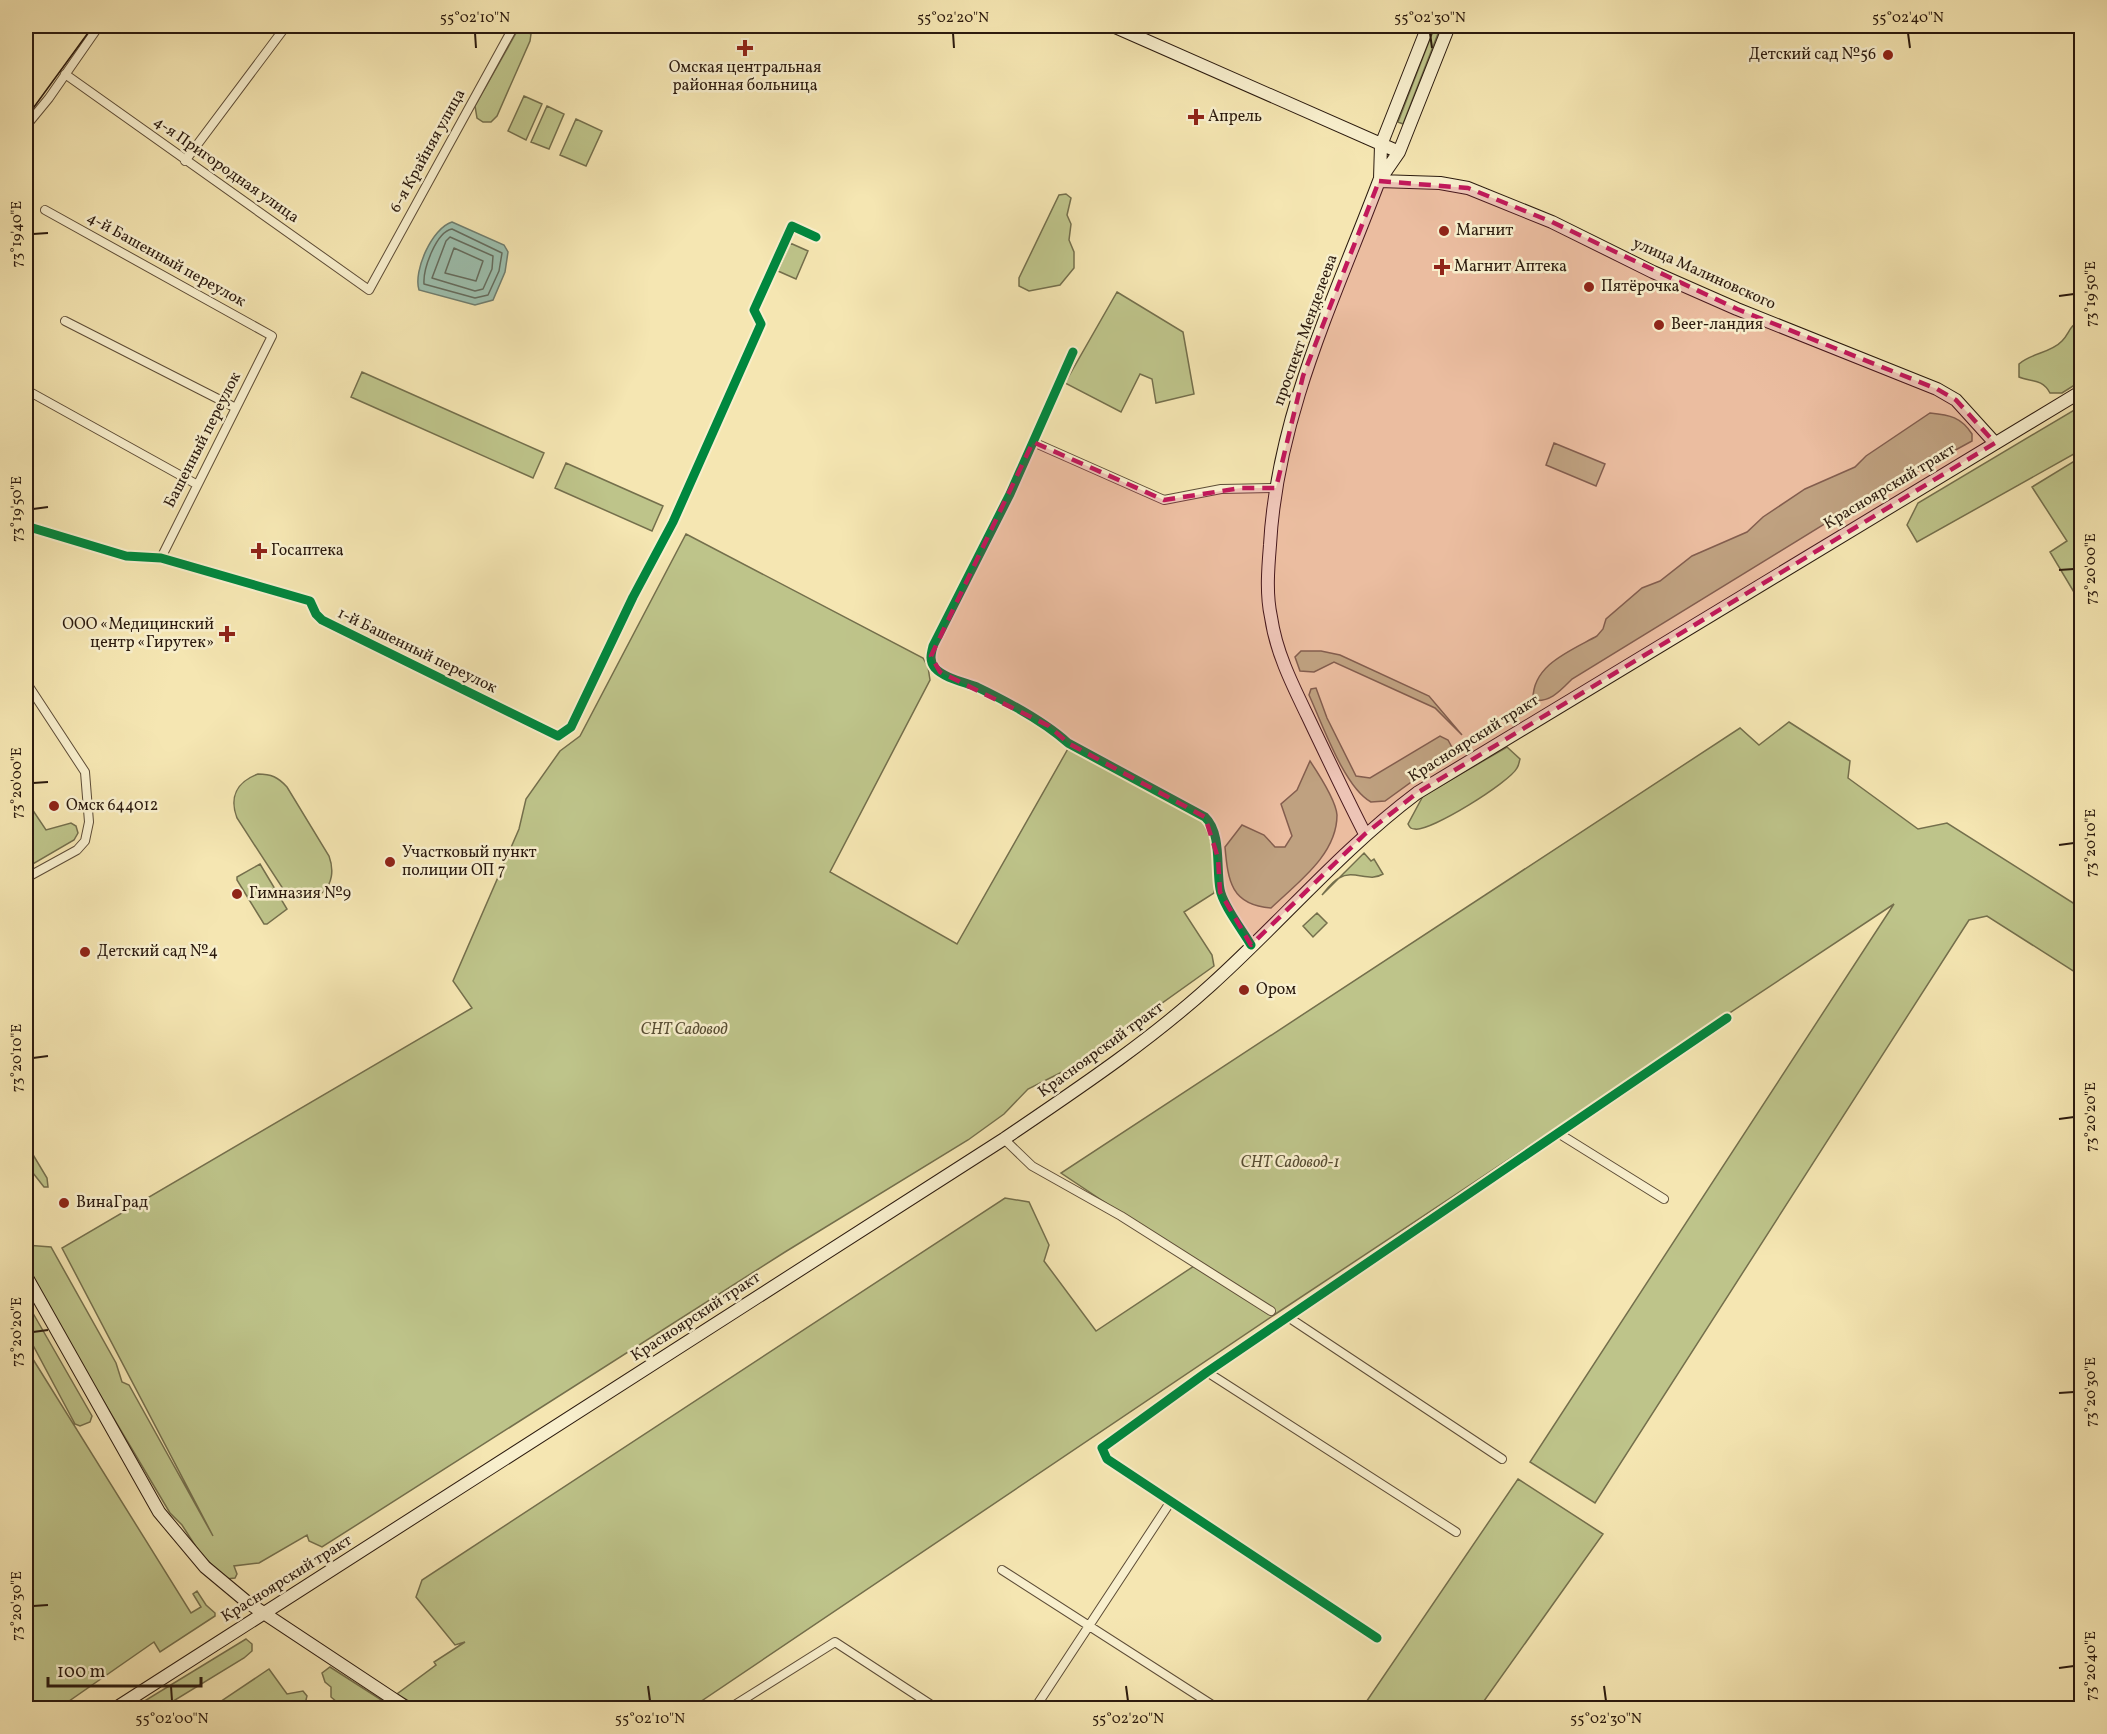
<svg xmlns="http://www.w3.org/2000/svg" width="2107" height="1734" font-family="Vollkorn,serif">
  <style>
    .green { fill: #bec48a; stroke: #746f4c; stroke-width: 1.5 }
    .water { fill: #9cbfae; stroke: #6f7d6e; stroke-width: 1.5 }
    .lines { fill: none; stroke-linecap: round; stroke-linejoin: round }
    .shore { stroke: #646c5e; stroke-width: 1.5 }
    .street-casing { stroke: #5e4d37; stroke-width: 10 }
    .secondary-casing { stroke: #2b1a0e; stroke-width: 14 }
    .street { stroke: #f8efcd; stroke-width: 8 }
    .secondary { stroke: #f8efcd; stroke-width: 12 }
    .tram { stroke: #2b1a0e; stroke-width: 1.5 }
    .cycleway-casing { stroke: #f8efcd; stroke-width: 13 }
    .cycleway { stroke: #00873e; stroke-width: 9 }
    .marked { fill: #c2185b; fill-opacity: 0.2; stroke: #c2185b; stroke-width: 4.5; stroke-dasharray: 12 8; stroke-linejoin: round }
    .ticks { fill: none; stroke: #2b1a0e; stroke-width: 2 }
    .poi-dot { fill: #8f2418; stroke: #f8efcd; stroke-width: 2 }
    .labels { text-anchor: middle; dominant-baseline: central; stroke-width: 5; stroke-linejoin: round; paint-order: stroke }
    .poi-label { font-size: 16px; fill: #2b1a0e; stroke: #f8efcd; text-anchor: start }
    .street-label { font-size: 16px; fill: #2b1a0e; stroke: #f8efcd }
    .park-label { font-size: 16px; font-style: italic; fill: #574d33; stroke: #f8efcd }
    .neatline { fill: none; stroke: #2b1a0e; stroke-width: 2 }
    .ticks-label { font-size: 15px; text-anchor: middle; fill: #2b1a0e }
  </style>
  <rect width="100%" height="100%" fill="#f5e6b2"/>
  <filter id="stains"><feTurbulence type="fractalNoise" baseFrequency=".00333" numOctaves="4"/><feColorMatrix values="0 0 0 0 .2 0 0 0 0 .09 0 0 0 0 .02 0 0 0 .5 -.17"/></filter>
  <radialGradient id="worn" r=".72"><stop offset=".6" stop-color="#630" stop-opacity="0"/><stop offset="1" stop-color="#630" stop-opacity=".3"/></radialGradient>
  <path class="green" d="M 1435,26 L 1441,26 L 1403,124 L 1398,122 Z
    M 522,29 L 531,34 L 530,41 L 497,116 L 491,122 L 483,122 L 477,118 L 475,106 L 516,33 Z
    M 524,96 L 542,104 L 526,140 L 508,131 Z
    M 547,106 L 564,114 L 549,149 L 531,142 Z
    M 576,119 L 602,131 L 586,166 L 560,155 Z
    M 1066,194 L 1071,198 L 1067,215 L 1071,224 L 1069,240 L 1074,252 L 1074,268 L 1060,285 L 1029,291 L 1019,286 L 1019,278 L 1059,195 Z
    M 790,243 L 808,251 L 796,279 L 778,271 Z
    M 1117,292 L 1183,332 L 1194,394 L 1156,403 L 1152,379 L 1140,374 L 1121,412 L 1065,383 Z
    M 2081,321 L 2081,381 L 2062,393 L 2050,393 C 2042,378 2030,382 2019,377 L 2019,364 C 2031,353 2051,353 2062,341 C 2070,333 2069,325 2081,321 Z
    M 362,372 L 544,453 L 533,478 L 351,397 Z
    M 2081,406 L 2081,450 L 1917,542 L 1907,525 L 1918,503 Z
    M 1930,413 C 1950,415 1961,417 1972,434 L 1972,441 L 1857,504 L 1572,679 C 1561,690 1550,703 1533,700 C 1532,665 1570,651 1597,636 L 1603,629 L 1606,619 L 1642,588 L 1660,581 L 1692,556 L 1747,532 L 1763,517 L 1805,489 L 1855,467 L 1866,456 Z
    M 1554,443 L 1605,464 L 1596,486 L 1546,465 Z
    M 2081,457 L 2081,604 L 2050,552 L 2067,541 L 2032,487 Z
    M 566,463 L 663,506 L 652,531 L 555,488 Z
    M 686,534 L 923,658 L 928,667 L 930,680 L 830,872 L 957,944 L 1069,747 L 1205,822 C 1212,844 1220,870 1214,893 L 1184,912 L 1212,955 L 1214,966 L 1074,1066 L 1028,1089 L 1004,1114 L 968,1140 L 785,1252 L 322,1547 L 309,1541 L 307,1535 L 259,1563 L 234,1566 L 237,1574 L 235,1578 L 226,1579 L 200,1553 L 182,1525 L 170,1513 L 26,1271 L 26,1245 L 51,1247 L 116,1363 L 122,1382 L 129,1385 L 213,1536 L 62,1248 L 472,1008 L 453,981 L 519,829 L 526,799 L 560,751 L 580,736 Z
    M 1301,651 L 1321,651 L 1340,655 L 1429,696 L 1462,735 L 1435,708 L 1334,662 L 1314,672 L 1300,671 L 1295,657 Z
    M 1316,688 L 1327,718 L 1356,776 L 1370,778 L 1440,736 L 1448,740 L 1454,751 L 1385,801 L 1371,802 C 1344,787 1322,723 1309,695 L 1311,689 Z
    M 1789,722 L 1850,761 L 1848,778 L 1918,829 L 1947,823 L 2081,908 L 2081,976 L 1987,916 L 1969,920 L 1595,1503 L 1530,1462 L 1894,904 L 1274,1315 L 691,1708 L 420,1708 L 397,1694 L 436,1665 L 434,1662 L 465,1642 L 455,1645 L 416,1597 L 422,1580 L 1005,1198 L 1029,1202 L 1049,1245 L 1044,1261 L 1096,1331 L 1197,1264 L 1061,1173 L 1740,728 L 1759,745 Z
    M 1507,747 L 1520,759 C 1519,762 1519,765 1517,768 C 1510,782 1430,832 1415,829 C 1411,829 1410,828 1408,824 L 1423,796 Z
    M 1310,761 C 1318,773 1336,801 1337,815 C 1337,855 1297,883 1271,908 C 1231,905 1228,881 1225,847 L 1242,825 L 1264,835 L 1275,847 L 1285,847 L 1292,836 L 1281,804 L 1297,790 Z
    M 258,774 C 271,774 278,777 287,787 L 329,856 C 340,886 317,908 287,895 L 237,818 C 229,797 237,782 258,774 Z
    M 26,800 L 46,830 L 71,823 L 76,826 L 78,833 L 74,840 L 26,868 Z
    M 1364,853 L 1371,861 L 1374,859 L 1383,874 C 1369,883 1354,869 1339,878 C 1333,881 1327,889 1322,895 Z
    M 260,864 L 287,909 L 267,924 L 264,924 L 237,880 L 237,877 Z
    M 1317,913 L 1327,923 L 1313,937 L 1303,926 Z
    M 26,1143 L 47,1178 L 48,1187 L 44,1187 L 33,1173 L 26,1173 Z
    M 26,1301 L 92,1416 L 90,1422 L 80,1426 L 75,1424 L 26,1332 Z
    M 26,1348 L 191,1613 L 201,1607 L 193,1594 L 197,1591 L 206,1605 L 215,1613 L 215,1616 L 160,1652 L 154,1642 L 59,1708 L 26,1708 Z
    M 1518,1479 L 1603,1534 L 1479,1708 L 1362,1708 Z
    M 246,1639 L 252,1644 L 252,1651 L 244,1658 L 162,1708 L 133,1708 Z
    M 330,1667 L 394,1708 L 337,1708 L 338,1703 L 331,1697 L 331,1687 L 325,1682 L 322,1673 Z
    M 269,1669 L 287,1694 L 303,1691 L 307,1696 L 304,1708 L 211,1708 Z"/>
  <path class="water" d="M 452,222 L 504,245 L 508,252 L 505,272 L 493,300 L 475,305 L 419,290 C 413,271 432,228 452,222 Z"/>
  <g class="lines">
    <path class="shore" d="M 452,229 L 502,253 L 499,271 L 488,295 L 475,298 L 424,284 C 423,269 436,232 452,229 Z
      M 450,237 L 493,256 L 492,269 L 483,289 L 475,291 L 432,278 L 446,241 Z
      M 454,248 L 483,261 L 476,281 L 445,273 Z"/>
    <g class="street-casing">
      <path id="street" d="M 65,74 L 369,290 L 514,26
        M 26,126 L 49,98 L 99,26
        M 185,161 L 286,26
        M 45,210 L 272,336 L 161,558
        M 65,321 L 236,408
        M 1073,352 L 1010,494 L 933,646 C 931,654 929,661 935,668 C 944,678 964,682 977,687 C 1006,701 1044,721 1068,743 L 1205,817 C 1222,833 1216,868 1220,889 C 1222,904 1243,931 1251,945
        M 30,392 L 196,484
        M 1033,442 L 1164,500 L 1221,489 L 1276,488
        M 26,526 L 126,556 L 161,558 L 310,601 L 316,614 L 322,620 L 558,736 L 571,727 L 633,597 L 673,522 L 761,324 L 754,310 L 792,226 L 816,237
        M 26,682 L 85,772 L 89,822 L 85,841 L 77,850 L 26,878
        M 1558,1133 L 1664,1199
        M 1004,1139 L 1032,1166 L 1121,1216 L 1271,1311
        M 1288,1317 L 1502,1459
        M 1207,1372 L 1456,1532
        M 1002,1570 L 1217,1708
        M 1377,1638 L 1107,1459 L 1102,1448 L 1207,1372 L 1727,1018
        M 730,1708 L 835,1642 L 936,1708
        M 1035,1708 L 1171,1501"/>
    </g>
    <g class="secondary-casing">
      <path id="secondary" d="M 1113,26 L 1399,152
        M 1380,179 L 1381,145 L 1428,26
        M 1379,181 L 1440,183 L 1468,188 L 1552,222 L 1653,272 L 1737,309 L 1937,389 L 1956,400 L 1995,443
        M 1365,834 C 1345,795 1326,755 1307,715 C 1292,684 1276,652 1271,617 C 1266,594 1268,569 1270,545 C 1277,416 1334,300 1379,181 L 1399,152 L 1449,26
        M 26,1276 L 159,1512 L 205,1567 L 247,1602 L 407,1708
        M 116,1708 L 1004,1139 C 1076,1090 1147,1043 1211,985 C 1281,922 1341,850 1417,793 L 2082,391"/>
    </g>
    <use href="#street" class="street"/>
    <use href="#secondary" class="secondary"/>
    <path class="tram" d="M 26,118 L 93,26"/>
    <g class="cycleway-casing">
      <path id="cycleway" d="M 1073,352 L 1010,494 L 933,646 C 931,654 929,661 935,668 C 944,678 964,682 977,687 C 1006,701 1044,721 1068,743 L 1205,817 C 1222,833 1216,868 1220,889 C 1222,904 1243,931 1251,945
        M 26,526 L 126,556 L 161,558 L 310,601 L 316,614 L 322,620 L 558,736 L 571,727 L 633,597 L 673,522 L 761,324 L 754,310 L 792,226 L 816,237
        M 1377,1638 L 1107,1459 L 1102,1448 L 1207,1372 L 1727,1018"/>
    </g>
    <use href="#cycleway" class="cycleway"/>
  </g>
  <path class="marked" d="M 1379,181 L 1468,188 L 1552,222 L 1737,309 L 1937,389 L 1956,400 L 1995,443 L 1417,793 L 1365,834 L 1251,945 L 1220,892 L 1218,858 L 1205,817 L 1068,743 L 1049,726 L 940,672 L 931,656 L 1033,442 L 1164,500 L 1241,488 L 1276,488 L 1303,376 Z"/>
  <path class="ticks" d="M 475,33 L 476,48M 953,33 L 954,48M 1430,33 L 1432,48M 1908,33 L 1910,48M 33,234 L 48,233M 2059,296 L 2074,294M 33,509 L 48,507M 2059,570 L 2074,569M 33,783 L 48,782M 2059,845 L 2074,843M 33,1058 L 48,1056M 2059,1119 L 2074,1117M 33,1332 L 48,1330M 2059,1393 L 2074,1392M 33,1606 L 48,1605M 2059,1668 L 2074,1666M 171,1686 L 172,1701M 648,1686 L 650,1701M 1126,1686 L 1128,1701M 1604,1686 L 1606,1701"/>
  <g class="poi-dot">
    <path d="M742 39h6v6h6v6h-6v6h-6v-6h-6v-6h6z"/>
    <circle cx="1888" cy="55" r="6"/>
    <path d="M1193 108h6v6h6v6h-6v6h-6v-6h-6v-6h6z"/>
    <circle cx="1444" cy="231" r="6"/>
    <path d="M1439 258h6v6h6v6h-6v6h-6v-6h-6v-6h6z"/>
    <circle cx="1589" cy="287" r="6"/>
    <circle cx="1659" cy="325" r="6"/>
    <path d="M256 542h6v6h6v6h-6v6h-6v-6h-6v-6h6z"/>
    <path d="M224 625h6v6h6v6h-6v6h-6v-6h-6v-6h6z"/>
    <circle cx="54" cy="806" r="6"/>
    <circle cx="390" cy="862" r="6"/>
    <circle cx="237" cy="894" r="6"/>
    <circle cx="85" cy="952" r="6"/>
    <circle cx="1244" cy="990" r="6"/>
    <circle cx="64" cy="1203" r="6"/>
  </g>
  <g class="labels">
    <g class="poi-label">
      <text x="1876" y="55" text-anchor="end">Детский сад №56</text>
      <text x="745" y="68" text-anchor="middle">Омская центральная<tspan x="745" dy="18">районная больница</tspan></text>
      <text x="1208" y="117">Апрель</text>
      <text x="1456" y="231">Магнит</text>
      <text x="1454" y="267">Магнит Аптека</text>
      <text x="1601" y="287">Пятёрочка</text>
      <text x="1671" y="325">Beer-ландия</text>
      <text x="271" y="551">Госаптека</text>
      <text x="214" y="625" text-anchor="end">ООО «Медицинский<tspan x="214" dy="18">центр «Гирутек»</tspan></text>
      <text x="66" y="806">Омск 644012</text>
      <text x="402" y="853">Участковый пункт<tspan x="402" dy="18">полиции ОП 7</tspan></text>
      <text x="249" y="894">Гимназия №9</text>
      <text x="97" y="952">Детский сад №4</text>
      <text x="1256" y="990">Ором</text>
      <text x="76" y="1203">ВинаГрад</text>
    </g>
    <g class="street-label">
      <text transform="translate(428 151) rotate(-61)">6-я Крайняя улица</text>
      <text transform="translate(226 170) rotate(35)">4-я Пригородная улица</text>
      <text transform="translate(166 260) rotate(29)">4-й Башенный переулок</text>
      <text transform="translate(1704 274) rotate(24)">улица Малиновского</text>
      <text transform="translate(1306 330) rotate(-70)">проспект Менделеева</text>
      <text transform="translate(203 440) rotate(-63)">Башенный переулок</text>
      <text transform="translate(1890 487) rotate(-31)">Красноярский тракт</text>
      <text transform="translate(417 651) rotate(26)">1-й Башенный переулок</text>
      <text transform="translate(1474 739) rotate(-32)">Красноярский тракт</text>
      <text transform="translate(1101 1050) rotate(-36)">Красноярский тракт</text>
      <text transform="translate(696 1317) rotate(-33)">Красноярский тракт</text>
      <text transform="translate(287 1579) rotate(-32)">Красноярский тракт</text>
    </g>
    <g class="park-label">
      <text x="684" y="1030">СНТ Садовод</text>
      <text x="1290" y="1163">СНТ Садовод-1</text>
    </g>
  </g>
  <rect width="2107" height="1734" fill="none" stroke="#f5e6b2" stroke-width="66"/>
  <path d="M48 1677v9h153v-9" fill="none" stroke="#2b1a0e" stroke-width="3"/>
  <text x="57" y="1677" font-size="18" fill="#2b1a0e" stroke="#f8efcd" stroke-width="4.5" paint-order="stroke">100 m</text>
  <rect x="33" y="33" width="2041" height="1668" class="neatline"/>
  <g class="ticks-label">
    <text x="475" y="22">55°02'10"N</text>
    <text x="953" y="22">55°02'20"N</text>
    <text x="1430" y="22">55°02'30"N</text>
    <text x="1908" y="22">55°02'40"N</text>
    <text transform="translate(16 234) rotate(-90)" y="5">73°19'40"E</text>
    <text transform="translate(2090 294) rotate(-90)" y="5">73°19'50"E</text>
    <text transform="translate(16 509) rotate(-90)" y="5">73°19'50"E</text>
    <text transform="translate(2090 569) rotate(-90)" y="5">73°20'00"E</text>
    <text transform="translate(16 783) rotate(-90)" y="5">73°20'00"E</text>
    <text transform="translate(2090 843) rotate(-90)" y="5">73°20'10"E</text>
    <text transform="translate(16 1058) rotate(-90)" y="5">73°20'10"E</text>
    <text transform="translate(2090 1117) rotate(-90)" y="5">73°20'20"E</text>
    <text transform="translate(16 1332) rotate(-90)" y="5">73°20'20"E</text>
    <text transform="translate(2090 1392) rotate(-90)" y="5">73°20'30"E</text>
    <text transform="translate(16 1606) rotate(-90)" y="5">73°20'30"E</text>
    <text transform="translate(2090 1666) rotate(-90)" y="5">73°20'40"E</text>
    <text x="172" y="1723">55°02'00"N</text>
    <text x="650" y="1723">55°02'10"N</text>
    <text x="1128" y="1723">55°02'20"N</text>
    <text x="1606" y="1723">55°02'30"N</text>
  </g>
  <rect width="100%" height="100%" filter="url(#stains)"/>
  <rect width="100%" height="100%" fill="url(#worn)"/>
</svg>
